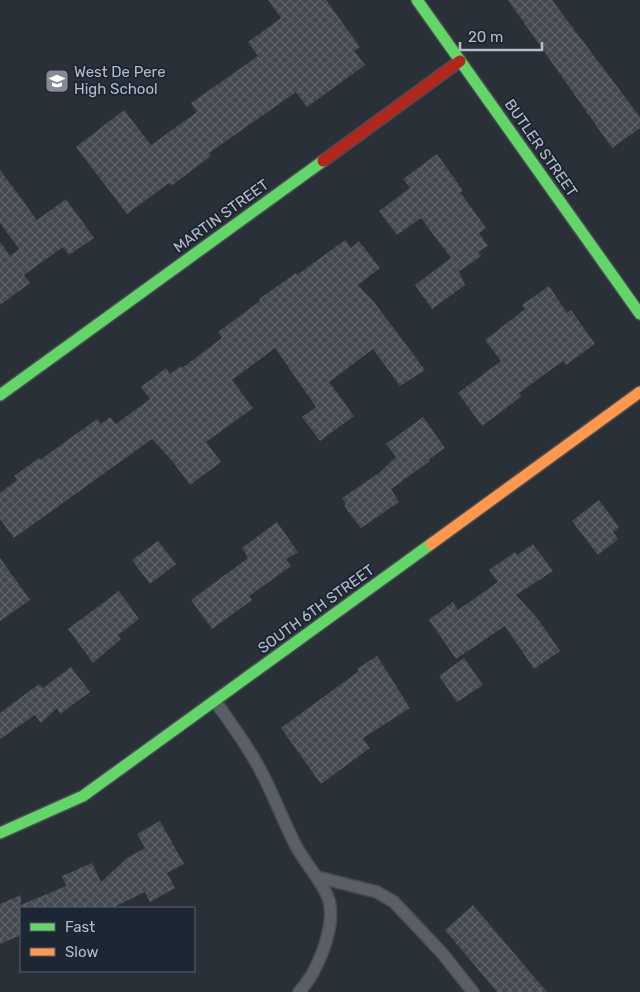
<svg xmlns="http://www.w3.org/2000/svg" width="640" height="992" font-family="Rubik,sans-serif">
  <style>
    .building { fill: url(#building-cross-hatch) }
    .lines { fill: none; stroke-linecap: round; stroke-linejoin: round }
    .lane-casing { stroke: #484c53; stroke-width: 14 }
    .fast-casing { stroke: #484c53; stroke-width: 14 }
    .slow-casing { stroke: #484c53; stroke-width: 14 }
    .jam-casing { stroke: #484c53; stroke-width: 14 }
    .lane { stroke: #5a5e66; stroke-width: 11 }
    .fast { stroke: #63d668; stroke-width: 11 }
    .slow { stroke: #ff974d; stroke-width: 11 }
    .jam { stroke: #b3261e; stroke-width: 11 }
    .labels { text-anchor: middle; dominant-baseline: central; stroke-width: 4; stroke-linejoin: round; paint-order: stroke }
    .poi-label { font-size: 15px; fill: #b4bcc9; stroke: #1d2633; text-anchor: start }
    .street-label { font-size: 15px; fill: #b4bcc9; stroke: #1d2633 }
  </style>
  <defs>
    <pattern id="building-cross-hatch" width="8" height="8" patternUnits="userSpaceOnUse" patternTransform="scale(1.25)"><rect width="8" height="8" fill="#444950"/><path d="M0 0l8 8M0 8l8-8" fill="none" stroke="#5d6168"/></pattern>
  </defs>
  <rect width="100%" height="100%" fill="#2a3038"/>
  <path class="building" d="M 268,0 L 326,0 L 360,47 L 354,51 L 365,65 L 307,107 L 296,92 L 209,153 L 211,156 L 171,186 L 169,183 L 127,214 L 76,147 L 124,110 L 151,145 L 197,112 L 191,103 L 258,56 L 248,42 L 281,18 Z
    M 508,0 L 552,0 L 640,117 L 640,128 L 612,148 Z
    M 437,154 L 463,191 L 460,192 L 486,228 L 479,233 L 488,246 L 478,252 L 481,256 L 460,271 L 457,267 L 465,285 L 432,309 L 415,285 L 451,258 L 421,218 L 397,235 L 379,211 L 410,188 L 403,179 Z
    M 0,170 L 37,220 L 66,199 L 94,238 L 69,255 L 63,247 L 24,275 L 30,283 L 0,305 L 0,242 L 10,256 L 19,249 L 0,223 Z
    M 345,240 L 351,248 L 359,241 L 380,268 L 358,285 L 374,302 L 425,370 L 400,386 L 373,349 L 329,382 L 354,416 L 320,441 L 302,417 L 316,407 L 275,348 L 232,380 L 253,408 L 206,442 L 221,462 L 190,485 L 173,462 L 152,439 L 14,538 L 0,519 L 0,493 L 17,480 L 14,476 L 39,458 L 40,460 L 97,419 L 101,424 L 110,417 L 116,424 L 150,399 L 141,387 L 166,368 L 170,374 L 181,366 L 182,368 L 222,338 L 218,332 L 260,301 L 259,299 L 296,273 L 297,275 Z
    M 549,286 L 567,313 L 571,310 L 595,344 L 566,365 L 563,361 L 519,393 L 522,396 L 482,426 L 458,393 L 501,361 L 485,340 L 525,309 L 522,305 Z
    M 423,417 L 445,448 L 428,460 L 430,461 L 391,489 L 399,502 L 361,528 L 344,506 L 346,504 L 342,498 L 379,473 L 396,457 L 386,444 Z
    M 599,500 L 619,527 L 613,532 L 618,539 L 598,555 L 572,521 Z
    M 277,522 L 298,552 L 286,559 L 291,566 L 249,596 L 252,600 L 212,629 L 191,600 L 248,558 L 242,548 Z
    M 158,541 L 176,564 L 150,584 L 132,560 Z
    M 533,544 L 553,571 L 516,595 L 538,619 L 560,651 L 534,669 L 505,626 L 456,659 L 429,620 L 453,602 L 458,610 L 498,582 L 489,570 L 515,552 L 517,555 Z
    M 0,558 L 30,600 L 0,621 Z
    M 119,591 L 139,619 L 118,635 L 121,639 L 93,663 L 68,629 Z
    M 377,656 L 410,708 L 363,738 L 370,748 L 321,784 L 281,728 L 359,671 L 357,669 Z
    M 464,658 L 483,685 L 457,702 L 439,676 Z
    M 71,667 L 90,692 L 60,714 L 57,708 L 41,723 L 35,715 L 0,739 L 0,713 L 39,684 L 43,688 Z
    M 160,821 L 184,864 L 167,873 L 175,888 L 150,902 L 145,892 L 112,908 L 21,908 L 21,935 L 0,944 L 0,904 L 21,895 L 21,905 L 66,886 L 62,876 L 92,863 L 101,882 L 127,858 L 145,848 L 137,834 Z
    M 473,905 L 547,992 L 497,992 L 445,930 Z"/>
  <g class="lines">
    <g class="lane-casing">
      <path id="lane" d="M 215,701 C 229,721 245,742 257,764 C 272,790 282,819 296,846 C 304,862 328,888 330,905 C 334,931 317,973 299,992
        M 317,877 L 377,892 L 394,902 L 442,953 L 473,992"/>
    </g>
    <g class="fast-casing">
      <path id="fast" d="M 417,0 L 640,314
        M 0,395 L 323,161
        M 0,833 L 83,796 L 431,544"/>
    </g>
    <g class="slow-casing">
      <path id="slow" d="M 431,544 L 640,392"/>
    </g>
    <g class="jam-casing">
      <path id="jam" d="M 323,161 L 460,61"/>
    </g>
    <use href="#lane" class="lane"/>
    <use href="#fast" class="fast"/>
    <use href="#slow" class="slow"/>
    <use href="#jam" class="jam"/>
  </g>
  <defs>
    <g id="school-square" transform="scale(1.25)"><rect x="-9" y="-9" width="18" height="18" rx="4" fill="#848b96" stroke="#1d2633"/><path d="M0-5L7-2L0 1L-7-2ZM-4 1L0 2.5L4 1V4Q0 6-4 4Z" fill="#fff"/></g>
  </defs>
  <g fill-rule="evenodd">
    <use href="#school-square" x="57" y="81"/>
  </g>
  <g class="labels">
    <g class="poi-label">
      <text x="74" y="72">West De Pere<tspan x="74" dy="17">High School</tspan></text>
    </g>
    <g class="street-label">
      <text transform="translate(541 148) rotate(55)">BUTLER STREET</text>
      <text transform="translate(221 216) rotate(-36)">MARTIN STREET</text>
      <text transform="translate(316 609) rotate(-36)">SOUTH 6TH STREET</text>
    </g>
  </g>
  <rect x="20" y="907" width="175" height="65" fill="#1d2633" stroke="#59626f"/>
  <rect x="30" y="923" width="25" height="8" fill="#63d668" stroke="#59626f"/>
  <text x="65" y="932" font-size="15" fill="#b4bcc9">Fast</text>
  <rect x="30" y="948" width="25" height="8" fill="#ff974d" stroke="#59626f"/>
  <text x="65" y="957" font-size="15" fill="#b4bcc9">Slow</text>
  <path d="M460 42v8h82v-8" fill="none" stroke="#b4bcc9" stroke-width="2.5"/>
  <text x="468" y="42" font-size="15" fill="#b4bcc9" stroke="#1d2633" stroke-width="4" paint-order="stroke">20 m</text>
</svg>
